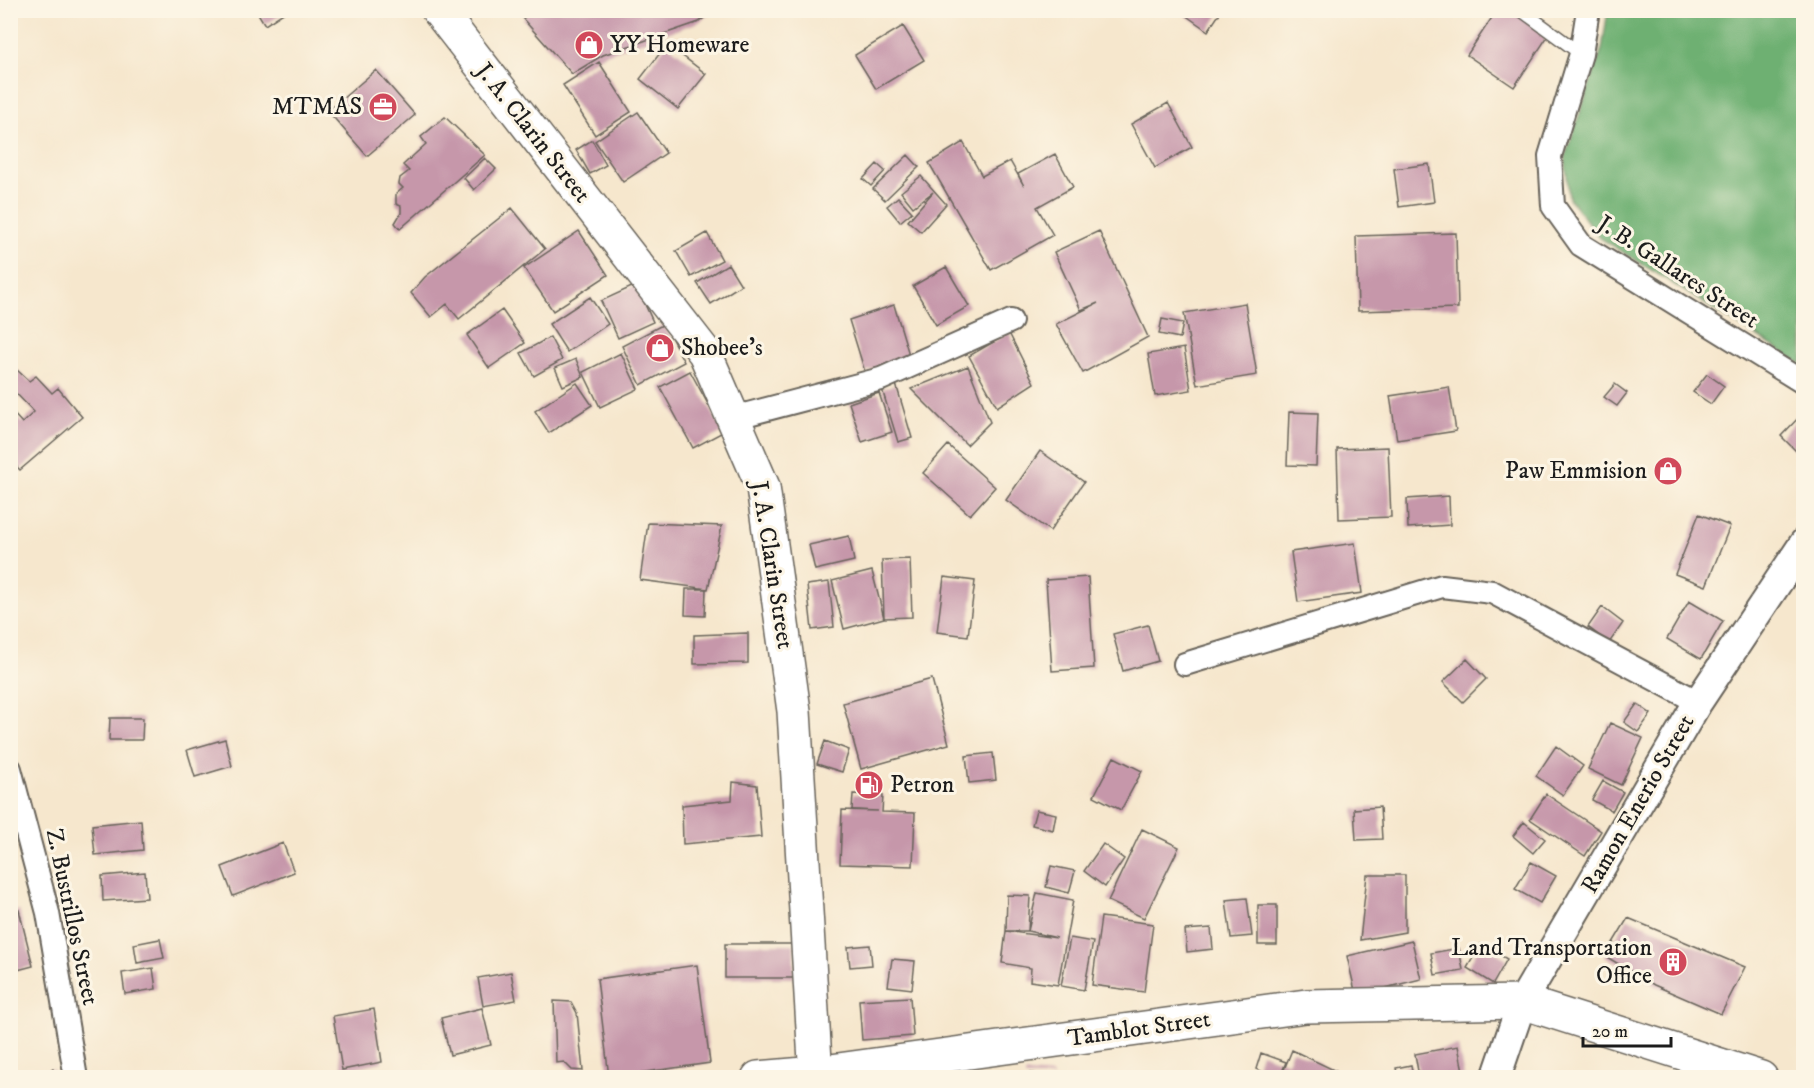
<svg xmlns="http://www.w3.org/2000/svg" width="1814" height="1088" font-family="'IM FELL DW Pica',serif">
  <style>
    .forest { fill: #6eb072; stroke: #456647; stroke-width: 1.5 }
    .building { fill: #c697aa }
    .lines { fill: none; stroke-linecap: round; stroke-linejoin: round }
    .service-casing { stroke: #68635a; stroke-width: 15 }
    .minor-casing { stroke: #68635a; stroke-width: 26 }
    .tertiary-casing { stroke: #68635a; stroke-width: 32 }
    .secondary-casing { stroke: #68635a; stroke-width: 36 }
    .service { stroke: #fff; stroke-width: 12 }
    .minor { stroke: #fff; stroke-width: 22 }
    .tertiary { stroke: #fff; stroke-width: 28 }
    .secondary { stroke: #fff; stroke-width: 33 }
    .labels { text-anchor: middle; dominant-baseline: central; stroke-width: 6; stroke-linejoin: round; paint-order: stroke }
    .poi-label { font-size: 24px; fill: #1c1c1c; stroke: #fcf5e5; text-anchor: start }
    .street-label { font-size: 24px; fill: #1c1c1c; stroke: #fcf5e5 }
  </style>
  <rect width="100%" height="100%" fill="#fcf5e5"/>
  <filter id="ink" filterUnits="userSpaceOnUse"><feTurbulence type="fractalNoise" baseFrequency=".0167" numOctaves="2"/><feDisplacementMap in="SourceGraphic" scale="12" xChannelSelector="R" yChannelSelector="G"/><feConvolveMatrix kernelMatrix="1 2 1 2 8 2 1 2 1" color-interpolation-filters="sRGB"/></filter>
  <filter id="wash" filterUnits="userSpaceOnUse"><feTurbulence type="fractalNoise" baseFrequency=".008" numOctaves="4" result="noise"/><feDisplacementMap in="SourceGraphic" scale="24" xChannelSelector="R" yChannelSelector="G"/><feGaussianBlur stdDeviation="1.35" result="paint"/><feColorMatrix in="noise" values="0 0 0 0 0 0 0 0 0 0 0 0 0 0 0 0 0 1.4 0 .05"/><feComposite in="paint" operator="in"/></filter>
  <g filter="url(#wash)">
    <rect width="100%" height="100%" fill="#f6e7cd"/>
    <path class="forest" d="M 1608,10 L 1803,11 L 1803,365 L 1600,238 L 1569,198 L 1565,156 L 1602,49 Z"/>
    <g id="blocks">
      <path class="building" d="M 256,10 L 288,10 L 265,25 Z
        M 532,10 L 714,10 L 699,22 L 603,55 L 572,74 L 523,19 Z
        M 1178,10 L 1222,10 L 1208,31 Z
        M 1497,10 L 1517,10 L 1550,33 L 1514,87 L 1467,55 Z
        M 903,26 L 924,60 L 876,89 L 855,55 Z
        M 667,44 L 706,74 L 678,109 L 640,79 Z
        M 599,62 L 631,112 L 595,135 L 563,85 Z
        M 376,70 L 415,115 L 367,156 L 328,111 Z
        M 1168,103 L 1192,147 L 1155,168 L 1131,124 Z
        M 638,112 L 666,153 L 623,182 L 595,141 Z
        M 445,117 L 485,155 L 400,229 L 395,223 L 401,213 L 401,206 L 396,204 L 396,194 L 403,188 L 399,184 L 400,178 L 409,171 L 403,165 L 426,144 L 421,137 Z
        M 592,140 L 606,165 L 590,174 L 576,150 Z
        M 963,142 L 982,176 L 1010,161 L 1024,186 L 1018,174 L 1055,154 L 1073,187 L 1037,207 L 1053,235 L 991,270 L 929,163 Z
        M 908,155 L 919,167 L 885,200 L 873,189 Z
        M 485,158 L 496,169 L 474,190 L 464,178 Z
        M 877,164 L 885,171 L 871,186 L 863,179 Z
        M 1429,164 L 1434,202 L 1399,207 L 1394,169 Z
        M 921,176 L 946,204 L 921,232 L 908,221 L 933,192 L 913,207 L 901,192 Z
        M 898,197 L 912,212 L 900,222 L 887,206 Z
        M 512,208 L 545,249 L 459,319 L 447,304 L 431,317 L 411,293 L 425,277 Z
        M 579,231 L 608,275 L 553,311 L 524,268 Z
        M 1099,231 L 1148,337 L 1083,373 L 1056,324 L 1098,303 L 1081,310 L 1054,252 Z
        M 707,233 L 722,260 L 691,277 L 676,251 Z
        M 1456,233 L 1458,308 L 1358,311 L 1356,236 Z
        M 728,264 L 741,285 L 711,304 L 697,283 Z
        M 946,267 L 969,306 L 936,325 L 913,286 Z
        M 636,285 L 653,322 L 618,338 L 601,301 Z
        M 590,297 L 608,324 L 567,352 L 549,324 Z
        M 1245,303 L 1257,375 L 1197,385 L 1184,313 Z
        M 894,305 L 910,358 L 865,372 L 849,320 Z
        M 502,310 L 525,343 L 489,368 L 467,335 Z
        M 1162,319 L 1183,323 L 1180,338 L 1159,334 Z
        M 664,324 L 684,362 L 641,385 L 622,346 Z
        M 1009,333 L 1034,383 L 997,407 L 969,356 Z
        M 550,337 L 562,360 L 534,376 L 521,353 Z
        M 1184,348 L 1191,390 L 1155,396 L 1148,354 Z
        M 621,353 L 638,389 L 600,407 L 583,372 Z
        M 576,359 L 583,377 L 563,386 L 555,368 Z
        M 968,366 L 990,422 L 967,445 L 911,389 Z
        M 17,370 L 29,381 L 36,376 L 52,393 L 58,388 L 82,417 L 20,470 L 10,460 L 10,410 L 22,423 L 34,412 L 10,387 L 10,377 Z
        M 690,371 L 723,432 L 693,448 L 660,387 Z
        M 1707,374 L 1724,386 L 1711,404 L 1693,392 Z
        M 577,383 L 592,405 L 549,433 L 535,411 Z
        M 896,384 L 912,438 L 898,442 L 882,389 Z
        M 1615,384 L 1627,393 L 1617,406 L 1604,397 Z
        M 1449,387 L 1456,431 L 1397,440 L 1390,396 Z
        M 879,393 L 892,432 L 862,442 L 849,403 Z
        M 1289,412 L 1318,413 L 1316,466 L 1287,465 Z
        M 1803,413 L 1803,458 L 1781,436 Z
        M 948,445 L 995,487 L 970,515 L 923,473 Z
        M 1388,447 L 1391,517 L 1339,519 L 1337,449 Z
        M 1040,451 L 1084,482 L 1050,531 L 1006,500 Z
        M 1449,496 L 1450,525 L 1408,528 L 1407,499 Z
        M 1699,514 L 1730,526 L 1706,586 L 1675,574 Z
        M 648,523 L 722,526 L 708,589 L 640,580 Z
        M 849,536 L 854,561 L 815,570 L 809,545 Z
        M 1355,543 L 1362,593 L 1298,602 L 1291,552 Z
        M 910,559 L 912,617 L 884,618 L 882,560 Z
        M 872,571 L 884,618 L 844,629 L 832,581 Z
        M 944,577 L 975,581 L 968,636 L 937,632 Z
        M 1088,577 L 1094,668 L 1052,671 L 1046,580 Z
        M 829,582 L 834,627 L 812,630 L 807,585 Z
        M 686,589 L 706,589 L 705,616 L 685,615 Z
        M 1689,601 L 1723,621 L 1701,659 L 1667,639 Z
        M 1602,607 L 1623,623 L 1609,643 L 1588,627 Z
        M 1148,625 L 1158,661 L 1123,671 L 1113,634 Z
        M 748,633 L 748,663 L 694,664 L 694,635 Z
        M 1467,659 L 1486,679 L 1463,702 L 1443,682 Z
        M 932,679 L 949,744 L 861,769 L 843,703 Z
        M 1637,704 L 1651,714 L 1638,732 L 1624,722 Z
        M 110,718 L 143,718 L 142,740 L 109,740 Z
        M 1610,723 L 1643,738 L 1621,785 L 1588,769 Z
        M 225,739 L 232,766 L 195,777 L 187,750 Z
        M 825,741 L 849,750 L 842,772 L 817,764 Z
        M 1556,746 L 1583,766 L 1563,795 L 1536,776 Z
        M 993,753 L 996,780 L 969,783 L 966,756 Z
        M 1114,757 L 1142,771 L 1121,810 L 1094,796 Z
        M 1603,781 L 1623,792 L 1612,811 L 1592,800 Z
        M 733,782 L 757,785 L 761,837 L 683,844 L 682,805 L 732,800 Z
        M 853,794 L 883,795 L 882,812 L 915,813 L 913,866 L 840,864 L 842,810 L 878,811 L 852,810 Z
        M 1546,794 L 1601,831 L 1585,856 L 1530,819 Z
        M 1380,807 L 1382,839 L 1356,840 L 1354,809 Z
        M 1036,810 L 1056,814 L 1053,830 L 1032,825 Z
        M 141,820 L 143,850 L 95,855 L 92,825 Z
        M 1524,822 L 1545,839 L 1533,853 L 1513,836 Z
        M 1142,829 L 1179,847 L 1144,918 L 1108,901 Z
        M 283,843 L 294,872 L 233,896 L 222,867 Z
        M 1103,844 L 1124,859 L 1105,887 L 1084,871 Z
        M 1531,862 L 1556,876 L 1540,903 L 1515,889 Z
        M 1051,866 L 1075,871 L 1069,893 L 1046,887 Z
        M 145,872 L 147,898 L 103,901 L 102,876 Z
        M 1367,875 L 1405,875 L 1405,932 L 1360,940 Z
        M 1037,893 L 1073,900 L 1058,985 L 1030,981 L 1031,968 L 1002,963 L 1006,931 L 1057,938 L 1028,931 L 1006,931 L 1007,895 L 1030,896 L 1028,931 Z
        M 1247,898 L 1252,936 L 1231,938 L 1226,900 Z
        M 1258,905 L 1277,905 L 1277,945 L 1258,945 Z
        M 19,910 L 33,966 L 10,972 L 10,913 Z
        M 1101,917 L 1153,924 L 1144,992 L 1092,985 Z
        M 1628,918 L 1745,967 L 1721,1014 L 1654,985 L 1605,956 Z
        M 1211,928 L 1213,949 L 1187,952 L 1185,930 Z
        M 1070,938 L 1093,942 L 1084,990 L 1061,986 Z
        M 160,939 L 164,958 L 137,963 L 134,944 Z
        M 1412,941 L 1421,979 L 1356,995 L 1347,956 Z
        M 725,944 L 794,944 L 794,978 L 725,978 Z
        M 1481,944 L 1507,959 L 1493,984 L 1467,968 Z
        M 870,945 L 872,965 L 850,967 L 848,947 Z
        M 1459,948 L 1463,970 L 1435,975 L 1431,953 Z
        M 892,959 L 915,961 L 912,989 L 888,986 Z
        M 697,965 L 710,1063 L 609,1077 L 597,979 Z
        M 153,968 L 156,989 L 125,994 L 122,973 Z
        M 511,972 L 516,1000 L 483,1006 L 478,978 Z
        M 910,997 L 913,1036 L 862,1040 L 859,1000 Z
        M 554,1001 L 571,1002 L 577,1013 L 583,1071 L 572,1070 L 564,1062 L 556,1063 Z
        M 482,1008 L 491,1045 L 450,1055 L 441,1018 Z
        M 374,1009 L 382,1062 L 342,1070 L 333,1016 Z
        M 1458,1046 L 1464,1076 L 1419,1077 L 1415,1054 Z
        M 1292,1050 L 1336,1071 L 1333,1077 L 1281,1077 Z
        M 1261,1053 L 1286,1062 L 1280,1077 L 1261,1077 L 1263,1072 L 1256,1069 Z
        M 1411,1065 L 1413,1077 L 1398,1077 L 1396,1068 Z
        M 53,1069 L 55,1077 L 16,1077 L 16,1076 Z
        M 1026,1073 L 1053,1075 L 1053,1077 L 1025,1077 Z"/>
    </g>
  </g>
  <g filter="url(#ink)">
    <use href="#blocks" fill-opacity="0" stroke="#68635a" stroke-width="1.5"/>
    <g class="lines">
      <g class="service-casing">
        <path id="service" d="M 1521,10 L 1581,54"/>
      </g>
      <g class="minor-casing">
        <path id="minor" d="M 1588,10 L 1581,54 L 1550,156 L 1553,206 L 1581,245 L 1804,383
          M 733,418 L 881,379 L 1011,321
          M 1185,664 L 1442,586 L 1492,592 L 1698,702
          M 10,769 L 48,913 L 76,1078"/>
      </g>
      <g class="tertiary-casing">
        <path id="tertiary" d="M 1496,1078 L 1522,1002 L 1698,702 L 1804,543"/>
      </g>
      <g class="secondary-casing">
        <path id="secondary" d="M 438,10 L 705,353 L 763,487 L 794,711 L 816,1078
          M 758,1078 L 816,1073 L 1306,1006 L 1522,1002 L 1761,1078"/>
      </g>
      <use href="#service" class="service"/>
      <use href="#minor" class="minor"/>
      <use href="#tertiary" class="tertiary"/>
      <use href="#secondary" class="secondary"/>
    </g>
  </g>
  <defs>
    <g id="shop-disc" transform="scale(1.5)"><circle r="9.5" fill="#d1495b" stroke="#fcf5e5"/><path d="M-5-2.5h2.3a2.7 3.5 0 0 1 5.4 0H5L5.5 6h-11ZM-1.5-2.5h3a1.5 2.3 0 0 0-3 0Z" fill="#fff"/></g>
    <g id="office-disc" transform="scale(1.5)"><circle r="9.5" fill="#d1495b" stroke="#fcf5e5"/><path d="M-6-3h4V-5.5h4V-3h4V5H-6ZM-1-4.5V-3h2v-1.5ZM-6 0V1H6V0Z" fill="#fff"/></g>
    <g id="fuel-disc" transform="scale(1.5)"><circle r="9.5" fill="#d1495b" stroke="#fcf5e5"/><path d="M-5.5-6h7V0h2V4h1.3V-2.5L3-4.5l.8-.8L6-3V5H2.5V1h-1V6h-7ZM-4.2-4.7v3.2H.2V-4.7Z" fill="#fff"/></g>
    <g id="building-disc" transform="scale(1.5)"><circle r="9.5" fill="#d1495b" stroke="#fcf5e5"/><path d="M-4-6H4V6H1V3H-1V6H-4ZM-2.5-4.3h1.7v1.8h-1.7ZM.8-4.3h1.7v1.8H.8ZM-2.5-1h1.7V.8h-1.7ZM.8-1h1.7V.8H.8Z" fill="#fff"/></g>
  </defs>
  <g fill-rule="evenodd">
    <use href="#shop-disc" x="589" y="45"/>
    <use href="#office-disc" x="383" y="107"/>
    <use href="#shop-disc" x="660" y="348"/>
    <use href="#shop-disc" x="1668" y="471"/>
    <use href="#fuel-disc" x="869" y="785"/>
    <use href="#building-disc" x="1673" y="962"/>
  </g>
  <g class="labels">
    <g class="poi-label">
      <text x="610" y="45">YY Homeware</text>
      <text x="362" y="107" text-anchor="end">MTMAS</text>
      <text x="681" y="348">Shobee's</text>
      <text x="1647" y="471" text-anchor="end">Paw Emmision</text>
      <text x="890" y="785">Petron</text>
      <text x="1652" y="948" text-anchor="end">Land Transportation<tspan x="1652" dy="28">Office</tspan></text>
    </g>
    <g class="street-label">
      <text transform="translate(533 133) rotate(52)">J. A. Clarin Street</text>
      <text transform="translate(1678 272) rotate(33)">J. B. Gallares Street</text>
      <text transform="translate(772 565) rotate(81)">J. A. Clarin Street</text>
      <text transform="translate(1638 804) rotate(-60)">Ramon Enerio Street</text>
      <text transform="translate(72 917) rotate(78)">Z. Bustrillos Street</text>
      <text transform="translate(1139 1029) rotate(-8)">Tamblot Street</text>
    </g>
  </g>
  <rect width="1814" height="1088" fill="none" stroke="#fcf5e5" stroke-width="36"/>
  <path d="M1583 1037v9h88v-9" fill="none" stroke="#1c1c1c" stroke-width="3"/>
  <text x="1592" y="1037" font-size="18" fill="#1c1c1c" stroke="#fcf5e5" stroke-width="4.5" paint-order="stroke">20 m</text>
</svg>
